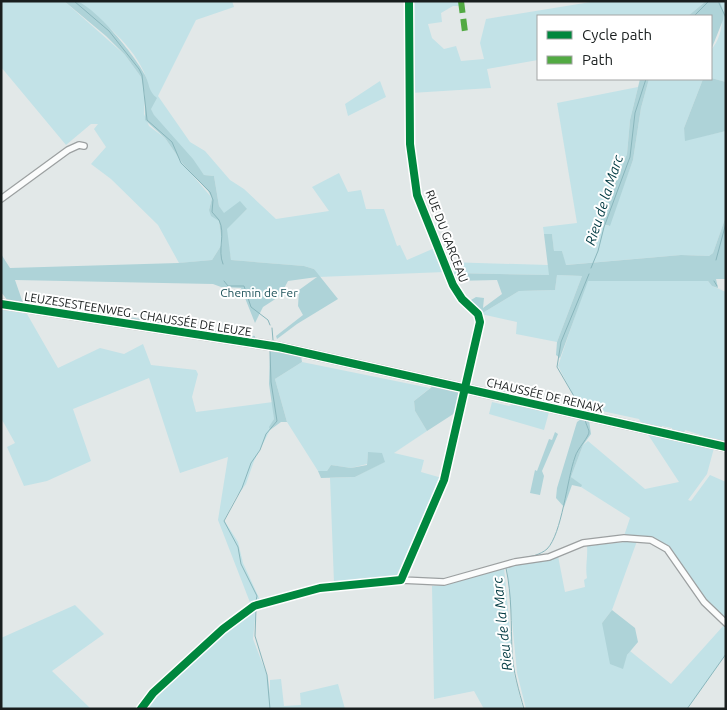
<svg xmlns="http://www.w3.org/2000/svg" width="727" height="710" font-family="Ubuntu,sans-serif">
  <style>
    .green { fill: #c2e2e7 }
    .forest { fill: #aed3d8 }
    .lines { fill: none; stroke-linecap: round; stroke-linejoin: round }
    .stream { stroke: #89b6bc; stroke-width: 1 }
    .minor-casing { stroke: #9ca0a1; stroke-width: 8 }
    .primary-casing { stroke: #9ca0a1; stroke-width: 11 }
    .minor { stroke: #fbfcfc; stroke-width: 5.5 }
    .primary { stroke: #fbfcfc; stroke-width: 9 }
    .quiet { stroke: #52aa43; stroke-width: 6; stroke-dasharray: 12 6; stroke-linecap: butt }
    .cycleway-casing { stroke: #fff; stroke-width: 11 }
    .cycleway { stroke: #00873e; stroke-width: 8 }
    .labels { text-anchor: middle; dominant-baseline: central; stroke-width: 4; stroke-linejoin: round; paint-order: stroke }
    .street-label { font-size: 12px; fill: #191e1e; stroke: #fff }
    .park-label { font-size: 12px; fill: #1d525a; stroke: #fff }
    .water-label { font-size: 14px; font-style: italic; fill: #003a42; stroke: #fff }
  </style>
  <rect width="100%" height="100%" fill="#e2e8e8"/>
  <path class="green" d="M 1,1 L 64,1 L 125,55 L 141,77 L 145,96 L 144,114 L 149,126 L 165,138 L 183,164 L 212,198 L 209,210 L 219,221 L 222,244 L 212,260 L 179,263 L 158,225 L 111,179 L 91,164 L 106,147 L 94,129 L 98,124 L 91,124 L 66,145 L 1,67 Z
    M 77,1 L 232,1 L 234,7 L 196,20 L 158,96 L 190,142 L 205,151 L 230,180 L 244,189 L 276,219 L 329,211 L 312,187 L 339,173 L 348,192 L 361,190 L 366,209 L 384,209 L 397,246 L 400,245 L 407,260 L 437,247 L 445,272 L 318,277 L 314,269 L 304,266 L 231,260 L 226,229 L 247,209 L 224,214 L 219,206 L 214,176 L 204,175 C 190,155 163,133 153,114 C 147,103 150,88 146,77 C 134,45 103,22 77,1 Z
    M 412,1 L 459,1 L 459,6 L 453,6 L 441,13 L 442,22 L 428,24 L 432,38 L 444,49 L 456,46 L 461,61 L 484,59 L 480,43 L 486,19 L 597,1 L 706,1 L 688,16 L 538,16 L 538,60 L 487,69 L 491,88 L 411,93 Z
    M 720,1 L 726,1 L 726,82 L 711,78 L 711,50 C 722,38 725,16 720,1 Z
    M 649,79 L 703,79 L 684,128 L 686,140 L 726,131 L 726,216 L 713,253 L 709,256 L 681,255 L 565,265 L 562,251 L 554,252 L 552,234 L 544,234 L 543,227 L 577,223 L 557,103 L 638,87 L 630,120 L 627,154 L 599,223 L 609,226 L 633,160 L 641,108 Z
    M 380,81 L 386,97 L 348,116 L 345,104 Z
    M 446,262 L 548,265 L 550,275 L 451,273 Z
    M 557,275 L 582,276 L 557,342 L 516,334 L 517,322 L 481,314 L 519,291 L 555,290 Z
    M 587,281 L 708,281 L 712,286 L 726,292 L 726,444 L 714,438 L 703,438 L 704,436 L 685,430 L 684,434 L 672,431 L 672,428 L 662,426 L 662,429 L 642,425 L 639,419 L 579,406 L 558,366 Z
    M 1,309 L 27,314 L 58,368 L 100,348 L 124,354 L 143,344 L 151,365 L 196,370 L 198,374 L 192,397 L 196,412 L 273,402 L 274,419 L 270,430 L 254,461 L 246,484 L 236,497 L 224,520 L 238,542 L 243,563 L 260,600 L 306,589 L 280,597 L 232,618 L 251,605 L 218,520 L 228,457 L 180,473 L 149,378 L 73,409 L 91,461 L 47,481 L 24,486 L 7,447 L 15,443 L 1,418 Z
    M 302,362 L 430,388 L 414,401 L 415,411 L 427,431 L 394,453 L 424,460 L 421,472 L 442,478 L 402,572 L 394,578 L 316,587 L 334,583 L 330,478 L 355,477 L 384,462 L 368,453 L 367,464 L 351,468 L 331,465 L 327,471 L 318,471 L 287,422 L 275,379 Z
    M 492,402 L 509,406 L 515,404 L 549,412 L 544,430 L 489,414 Z
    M 647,433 L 714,448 L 707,474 L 688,500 L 691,501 L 710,475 L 726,482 L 726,621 L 709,604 L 689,574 L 663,543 L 658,540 L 624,536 L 630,518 L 581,487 L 581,485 L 571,477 L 583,445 L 588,441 L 645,489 L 679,482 Z
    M 635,541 L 637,541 L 612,610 L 602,623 L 627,655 L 630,651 L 671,684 L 724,625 L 726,625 L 726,654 L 687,709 L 526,709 L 517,673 L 507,568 L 513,564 L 547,560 L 558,556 L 565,592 L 585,587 L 584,580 L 587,578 C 585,567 588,557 587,546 Z
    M 504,567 L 514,674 L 523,709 L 484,709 L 474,691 L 434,699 L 432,586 L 444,585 Z
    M 75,605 L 104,634 L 52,671 L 91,709 L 1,709 L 1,638 Z
    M 256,608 L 253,639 L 268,678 L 270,693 L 270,680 L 281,679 L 284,706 L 301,705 L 300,693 L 338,684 L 345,709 L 145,709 L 197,657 L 242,617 Z"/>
  <path class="forest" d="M 64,1 C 68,1 73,0 76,1 C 95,6 136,57 145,75 C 150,85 148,91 157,98 L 151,109 L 154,115 L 193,159 L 204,175 L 214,176 L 219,206 L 224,213 L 240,201 L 247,209 L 227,229 L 231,260 L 304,266 L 314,269 L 338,299 L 297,324 L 277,339 L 276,336 L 303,315 L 298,306 L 299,290 L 317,277 L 288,281 L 280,296 L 263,307 L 255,323 L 241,288 L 221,287 L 213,284 L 15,280 L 23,303 L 8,301 L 1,292 L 1,254 L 10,268 L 178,263 L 212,260 L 222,244 L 219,221 L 211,216 L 209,210 L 212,198 L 208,191 L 183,164 L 165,138 L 145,120 L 145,96 L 141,77 L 125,55 L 106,36 Z
    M 706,1 L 720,1 L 724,13 L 723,20 L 711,50 L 711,16 L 688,16 Z
    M 711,78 L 726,82 L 726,131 L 685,141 L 684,128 L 703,79 Z
    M 640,79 L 649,79 L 641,108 L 633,160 L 610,226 L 599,223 L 627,154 L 630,120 Z
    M 726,216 L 726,279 L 716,279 L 718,288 L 726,291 L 712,286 L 708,281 L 588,281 L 560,358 L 556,355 L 557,342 L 582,276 L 557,275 L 555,290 L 519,291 L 481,314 L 479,310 L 472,305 L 471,300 L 476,297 L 484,298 L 483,308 L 502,294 L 497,280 L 454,281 L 451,273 L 549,275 L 544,234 L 552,234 L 554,251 L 562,251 L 566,265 L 681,255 L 709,256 L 713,253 Z
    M 128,317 L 255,336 L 255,338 L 127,320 Z
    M 270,350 L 301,356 L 302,362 L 275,379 L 287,422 L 281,422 L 270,430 L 269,427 L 274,419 L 269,384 Z
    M 433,386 L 462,392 L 458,411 L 427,431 L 415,411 L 414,401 Z
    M 581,419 L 589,420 L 591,434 L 583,445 L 571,477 L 582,485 L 581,487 L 572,485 L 564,507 L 556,498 L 557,488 L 577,422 Z
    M 555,432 L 558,434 L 542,471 L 544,476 L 540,495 L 530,493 L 535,470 L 537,471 L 549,439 L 552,440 Z
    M 368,452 L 382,453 L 385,462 L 355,477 L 321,478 L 318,471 L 327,471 L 331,465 L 351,468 L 367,465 Z
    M 612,610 L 635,628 L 638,642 L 627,655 L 623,669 L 610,664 L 602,623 Z"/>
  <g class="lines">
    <path class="stream" d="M 74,1 L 109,31 L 139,69 L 142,75 L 147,120 L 172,142 L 181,163 L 210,192 L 213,200 L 212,212 C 214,215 217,217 219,220 C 226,234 217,250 223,264
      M 719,3 L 726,18
      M 694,16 L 709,1
      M 716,260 L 726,223
      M 591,268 L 598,251 L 604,227 L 630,157 L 635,113 L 646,79
      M 224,281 L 228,286 L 244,286 L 251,307 L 268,320 L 270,325
      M 714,281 L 717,286
      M 272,328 L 273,340
      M 582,410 L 557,367 L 561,342 L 589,274
      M 522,558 C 530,557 540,555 547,549 C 562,534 567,479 575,457 C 577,449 590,436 589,431 C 588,428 586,424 585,420
      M 506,568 C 512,595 511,625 512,652 C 513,671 519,691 524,709
      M 256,601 L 257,596 L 241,564 L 238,547 L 224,521 L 242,488 L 251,463 L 260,450 L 266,434 L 277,421 L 271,382 L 270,351
      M 256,609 L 255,636 L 267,675 L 270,709
      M 687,709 L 726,654"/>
    <g class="minor-casing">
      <path id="minor" d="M 1,199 L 68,150 L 79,145 L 84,146
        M 401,580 L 444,582 L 515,562 L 549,557 L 583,543 L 624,538 L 651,540 L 667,549 L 704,602 L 726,623
        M 141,709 L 153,693 L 223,629 L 254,606 L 320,588 L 401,580 L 444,480 L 480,322 L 478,314 L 462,299 L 453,285 L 417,195 L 410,144 L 409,1"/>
    </g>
    <g class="primary-casing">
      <path id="primary" d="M 1,304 L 279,347 L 726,447"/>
    </g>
    <use href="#minor" class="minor"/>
    <use href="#primary" class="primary"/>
    <path class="quiet" d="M 461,1 L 465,32"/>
    <g class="cycleway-casing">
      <path id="cycleway" d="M 1,304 L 279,347 L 726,447
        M 141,709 L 153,693 L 223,629 L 254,606 L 320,588 L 401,580 L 444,480 L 480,322 L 478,314 L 462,299 L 453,285 L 417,195 L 410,144 L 409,1"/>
    </g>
    <use href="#cycleway" class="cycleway"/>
  </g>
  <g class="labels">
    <g class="street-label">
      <text transform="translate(447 236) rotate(69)">RUE DU GARCEAU</text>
      <text transform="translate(138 314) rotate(9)">LEUZESESTEENWEG - CHAUSSÉE DE LEUZE</text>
      <text transform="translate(545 395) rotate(13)">CHAUSSÉE DE RENAIX</text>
    </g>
    <g class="park-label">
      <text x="259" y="292">Chemin de Fer</text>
    </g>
    <g class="water-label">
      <text transform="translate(604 200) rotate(-72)">Rieu de la Marc</text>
      <text transform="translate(502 624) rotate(-96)">Rieu de la Marc</text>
    </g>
  </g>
  <rect width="727" height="710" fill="none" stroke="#191e1e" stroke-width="5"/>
  <rect x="537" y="15" width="175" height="65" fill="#ffffff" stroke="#a3a5a5"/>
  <rect x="547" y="31" width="25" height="8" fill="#00873e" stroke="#a3a5a5"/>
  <text x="582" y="40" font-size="15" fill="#191e1e">Cycle path</text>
  <rect x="547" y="56" width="25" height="8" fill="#52aa43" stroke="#a3a5a5"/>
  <text x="582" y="65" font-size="15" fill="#191e1e">Path</text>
</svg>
